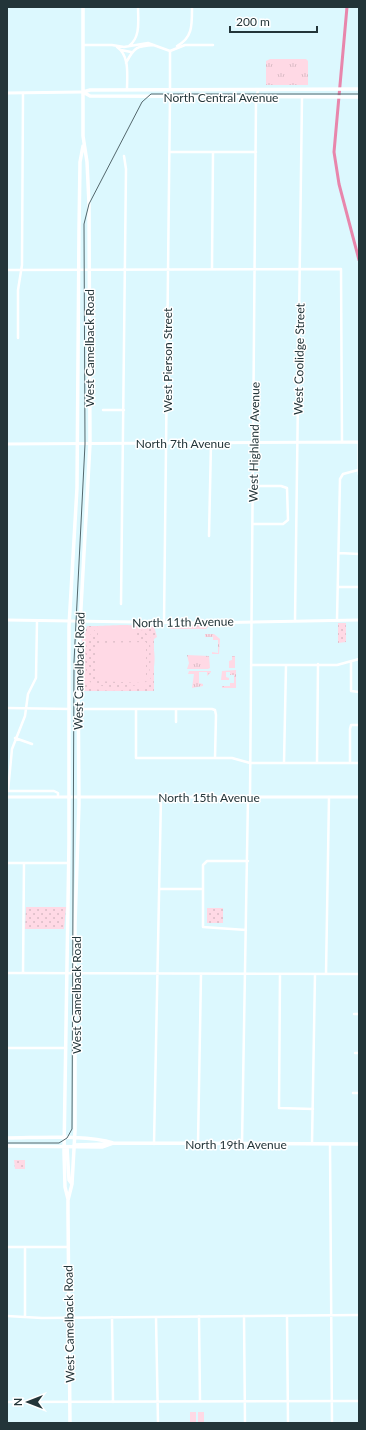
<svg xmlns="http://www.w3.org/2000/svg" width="366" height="1430" font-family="Lato,sans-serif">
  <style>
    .grass { fill: url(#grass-tufts) }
    .park { fill: url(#park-dots) }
    .pitch { fill: #ffd9e5; fill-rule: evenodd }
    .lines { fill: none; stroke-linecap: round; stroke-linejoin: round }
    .canal { stroke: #e886ac; stroke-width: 3 }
    .street { stroke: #fff; stroke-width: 2.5 }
    .secondary { stroke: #fff; stroke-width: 3 }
    .primary { stroke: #fff; stroke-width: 3.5 }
    .tram { stroke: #53676c; stroke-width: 1 }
    .labels { text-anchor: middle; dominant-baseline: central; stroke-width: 3; stroke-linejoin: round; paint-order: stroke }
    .street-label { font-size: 12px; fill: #233539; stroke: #fff }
  </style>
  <defs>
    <pattern id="grass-tufts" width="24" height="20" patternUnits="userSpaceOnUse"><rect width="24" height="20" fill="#ffd9e5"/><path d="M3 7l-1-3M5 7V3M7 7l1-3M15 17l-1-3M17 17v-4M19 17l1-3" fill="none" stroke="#dabbc5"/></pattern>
    <pattern id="park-dots" width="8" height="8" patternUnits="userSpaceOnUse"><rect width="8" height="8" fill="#ffd9e5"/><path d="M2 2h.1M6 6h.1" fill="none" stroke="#dabbc5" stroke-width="1.8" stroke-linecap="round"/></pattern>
  </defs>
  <rect width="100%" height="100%" fill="#dcf8fe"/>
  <path class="grass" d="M 270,59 L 306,59 L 308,61 L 308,85 L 266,85 L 266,61 Z
    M 169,625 L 208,625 L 208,627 L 206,629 L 170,629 Z
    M 205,634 L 214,634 L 220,639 L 219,654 L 212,654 L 212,652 L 218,653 L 218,640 L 213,640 L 213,637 L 205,637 Z
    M 187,655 L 209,656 L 210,668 L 208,669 L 187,669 L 189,663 Z
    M 232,656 L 235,656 L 235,668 L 229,668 L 229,661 L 232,660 Z
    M 236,670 L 236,688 L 222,688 L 222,686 L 230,686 L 230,683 L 234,683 L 234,675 L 230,675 L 230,672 L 226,672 L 226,677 L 229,678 L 229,680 L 221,680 L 222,671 Z
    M 189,671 L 211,671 L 211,672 L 207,676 L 207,672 L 199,672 L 199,683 L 203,684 L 203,686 L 192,688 L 194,674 L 188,674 Z"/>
  <path class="park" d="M 338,623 L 346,623 L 346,642 L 338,643 Z
    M 87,626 L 154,626 L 157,637 L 154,639 L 154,691 L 83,691 L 83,680 L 81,679 L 82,636 L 84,636 Z
    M 26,907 L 66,907 L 64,929 L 25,929 Z
    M 207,908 L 223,908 L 223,923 L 207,923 Z
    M 14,1160 L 25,1160 L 25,1169 L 15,1169 Z"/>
  <path class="pitch" d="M 98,626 C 109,626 135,623 144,628 C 158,636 161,689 135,689 C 122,690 101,694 90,686 C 80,679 81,644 86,634 C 89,630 93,627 98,626 ZM 95,630 L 98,630 L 98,641 L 137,641 L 137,630 C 142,630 146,632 148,636 C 152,643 151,674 147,681 C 138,689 99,689 90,682 C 83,671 83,637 95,630 Z
    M 146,642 L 146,680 L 144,683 L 95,681 L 95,643 Z
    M 190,1412 L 196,1412 L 196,1423 L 190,1423 Z
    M 198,1412 L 204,1412 L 204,1423 L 198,1423 Z"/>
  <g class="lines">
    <path class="canal" d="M 347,7 L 334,152 L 339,184 L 359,260"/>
    <path class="street" d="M 83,45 L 112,45 L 124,47 L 148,43 L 170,51 L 185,45 L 213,45
      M 129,46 C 141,37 138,20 138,7
      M 177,46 C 193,38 192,24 192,7
      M 117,47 C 130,56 127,75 127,90
      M 121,50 L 131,52
      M 170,51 L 170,89
      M 126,63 C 134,47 137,46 154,45
      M 170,152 L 256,152
      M 212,268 L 213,152
      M 7,270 L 341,269 L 342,442
      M 18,338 L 18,290 L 22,265 L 23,93
      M 103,410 L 124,410
      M 253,524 L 283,524 L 288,520 L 287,488 L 281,486 L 253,486
      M 209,536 L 211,443
      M 339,553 L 359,554
      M 338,587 L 359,587
      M 121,604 L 126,169 L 124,156
      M 337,620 L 340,479 L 343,474 L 358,470
      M 295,621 L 302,97
      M 164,623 L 170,97
      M 351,662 L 351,691 L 359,692
      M 251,665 L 337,665 L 359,659
      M 7,708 L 70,709
      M 78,709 L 212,709 L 215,710 L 216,715 L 215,758
      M 136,709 L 136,758 L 232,758 L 250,763 L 359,763
      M 176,709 L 176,722
      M 15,738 L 32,744
      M 350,762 L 350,729 L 351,725 L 359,725
      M 284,763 L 286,665
      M 317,763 L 318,664
      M 7,791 L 54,791 L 58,793 L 58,797
      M 8,791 L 12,749 L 25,716 L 28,694 L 36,678 L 37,621
      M 250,797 L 256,100 L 258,90
      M 7,863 L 69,863
      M 159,889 L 203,889
      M 246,930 L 203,927 L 203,865 L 207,861 L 248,861
      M 7,973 L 359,974
      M 23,973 L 24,863
      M 280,974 L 279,1108 L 313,1109
      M 326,974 L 329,797
      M 354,1014 L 359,1014
      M 7,1048 L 66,1048
      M 355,1053 L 359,1053
      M 353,1093 L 359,1093
      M 154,1144 L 161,797
      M 198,1144 L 201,974
      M 242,1144 L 248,797
      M 312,1144 L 315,974
      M 330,1144 L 332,1423
      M 7,1247 L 68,1247
      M 25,1248 L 25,1317
      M 7,1316 L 42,1318 L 359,1315
      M 199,1316 L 200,1401
      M 244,1316 L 245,1423
      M 287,1316 L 288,1423
      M 112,1317 L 113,1402
      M 156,1317 L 158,1423
      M 7,1402 L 359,1401"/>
    <path class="secondary" d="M 7,93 L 83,92
      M 359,442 L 359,474
      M 7,444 L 359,442
      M 7,620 L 199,623 L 359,620
      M 7,797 L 359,797"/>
    <path class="primary" d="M 83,92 L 90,96 L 359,97
      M 83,92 L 90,90 L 359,89
      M 7,1138 C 36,1138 88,1134 113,1143 L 359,1144
      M 74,1145 L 108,1144
      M 7,1146 L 102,1147 L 113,1143
      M 67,1147 L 69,1180 L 72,1184
      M 68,1199 L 65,1187 L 64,1152 L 69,841 L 69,626 L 77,488 L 79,230 L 80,162 L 83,146
      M 70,1423 L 68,1214 L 68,1200 L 72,1184 L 75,1131 L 75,924 L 79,804 L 78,662 L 90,444 L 89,204 L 87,162 L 83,136 L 83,7"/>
    <path class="tram" d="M 7,1143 L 59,1143 L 67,1138 L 72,1129 L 74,662 L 85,444 L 84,224 L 89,204 L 142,102 L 151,94 L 359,94"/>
  </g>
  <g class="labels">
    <g class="street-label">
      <text x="221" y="97">North Central Avenue</text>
      <text transform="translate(89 348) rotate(-90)">West Camelback Road</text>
      <text transform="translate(299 359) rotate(-89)">West Coolidge Street</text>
      <text transform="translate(167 360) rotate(-90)">West Pierson Street</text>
      <text transform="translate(254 442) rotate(-89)">West Highland Avenue</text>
      <text x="183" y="443">North 7th Avenue</text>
      <text transform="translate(183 622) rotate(-1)">North 11th Avenue</text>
      <text transform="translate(79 671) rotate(-89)">West Camelback Road</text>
      <text x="209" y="797">North 15th Avenue</text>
      <text transform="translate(76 995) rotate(-90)">West Camelback Road</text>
      <text x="236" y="1144">North 19th Avenue</text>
      <text transform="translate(69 1324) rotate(-91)">West Camelback Road</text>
    </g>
  </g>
  <rect width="366" height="1430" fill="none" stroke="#233539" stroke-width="16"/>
  <g transform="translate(28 1402) rotate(270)" stroke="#ffffff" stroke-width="3" paint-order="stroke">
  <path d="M0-3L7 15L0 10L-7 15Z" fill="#233539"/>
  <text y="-6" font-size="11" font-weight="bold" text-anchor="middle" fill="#233539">N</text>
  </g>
  <path d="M230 26v6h87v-6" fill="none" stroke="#233539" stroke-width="2"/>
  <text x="236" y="26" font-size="12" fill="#233539" stroke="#ffffff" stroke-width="3" paint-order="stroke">200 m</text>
</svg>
